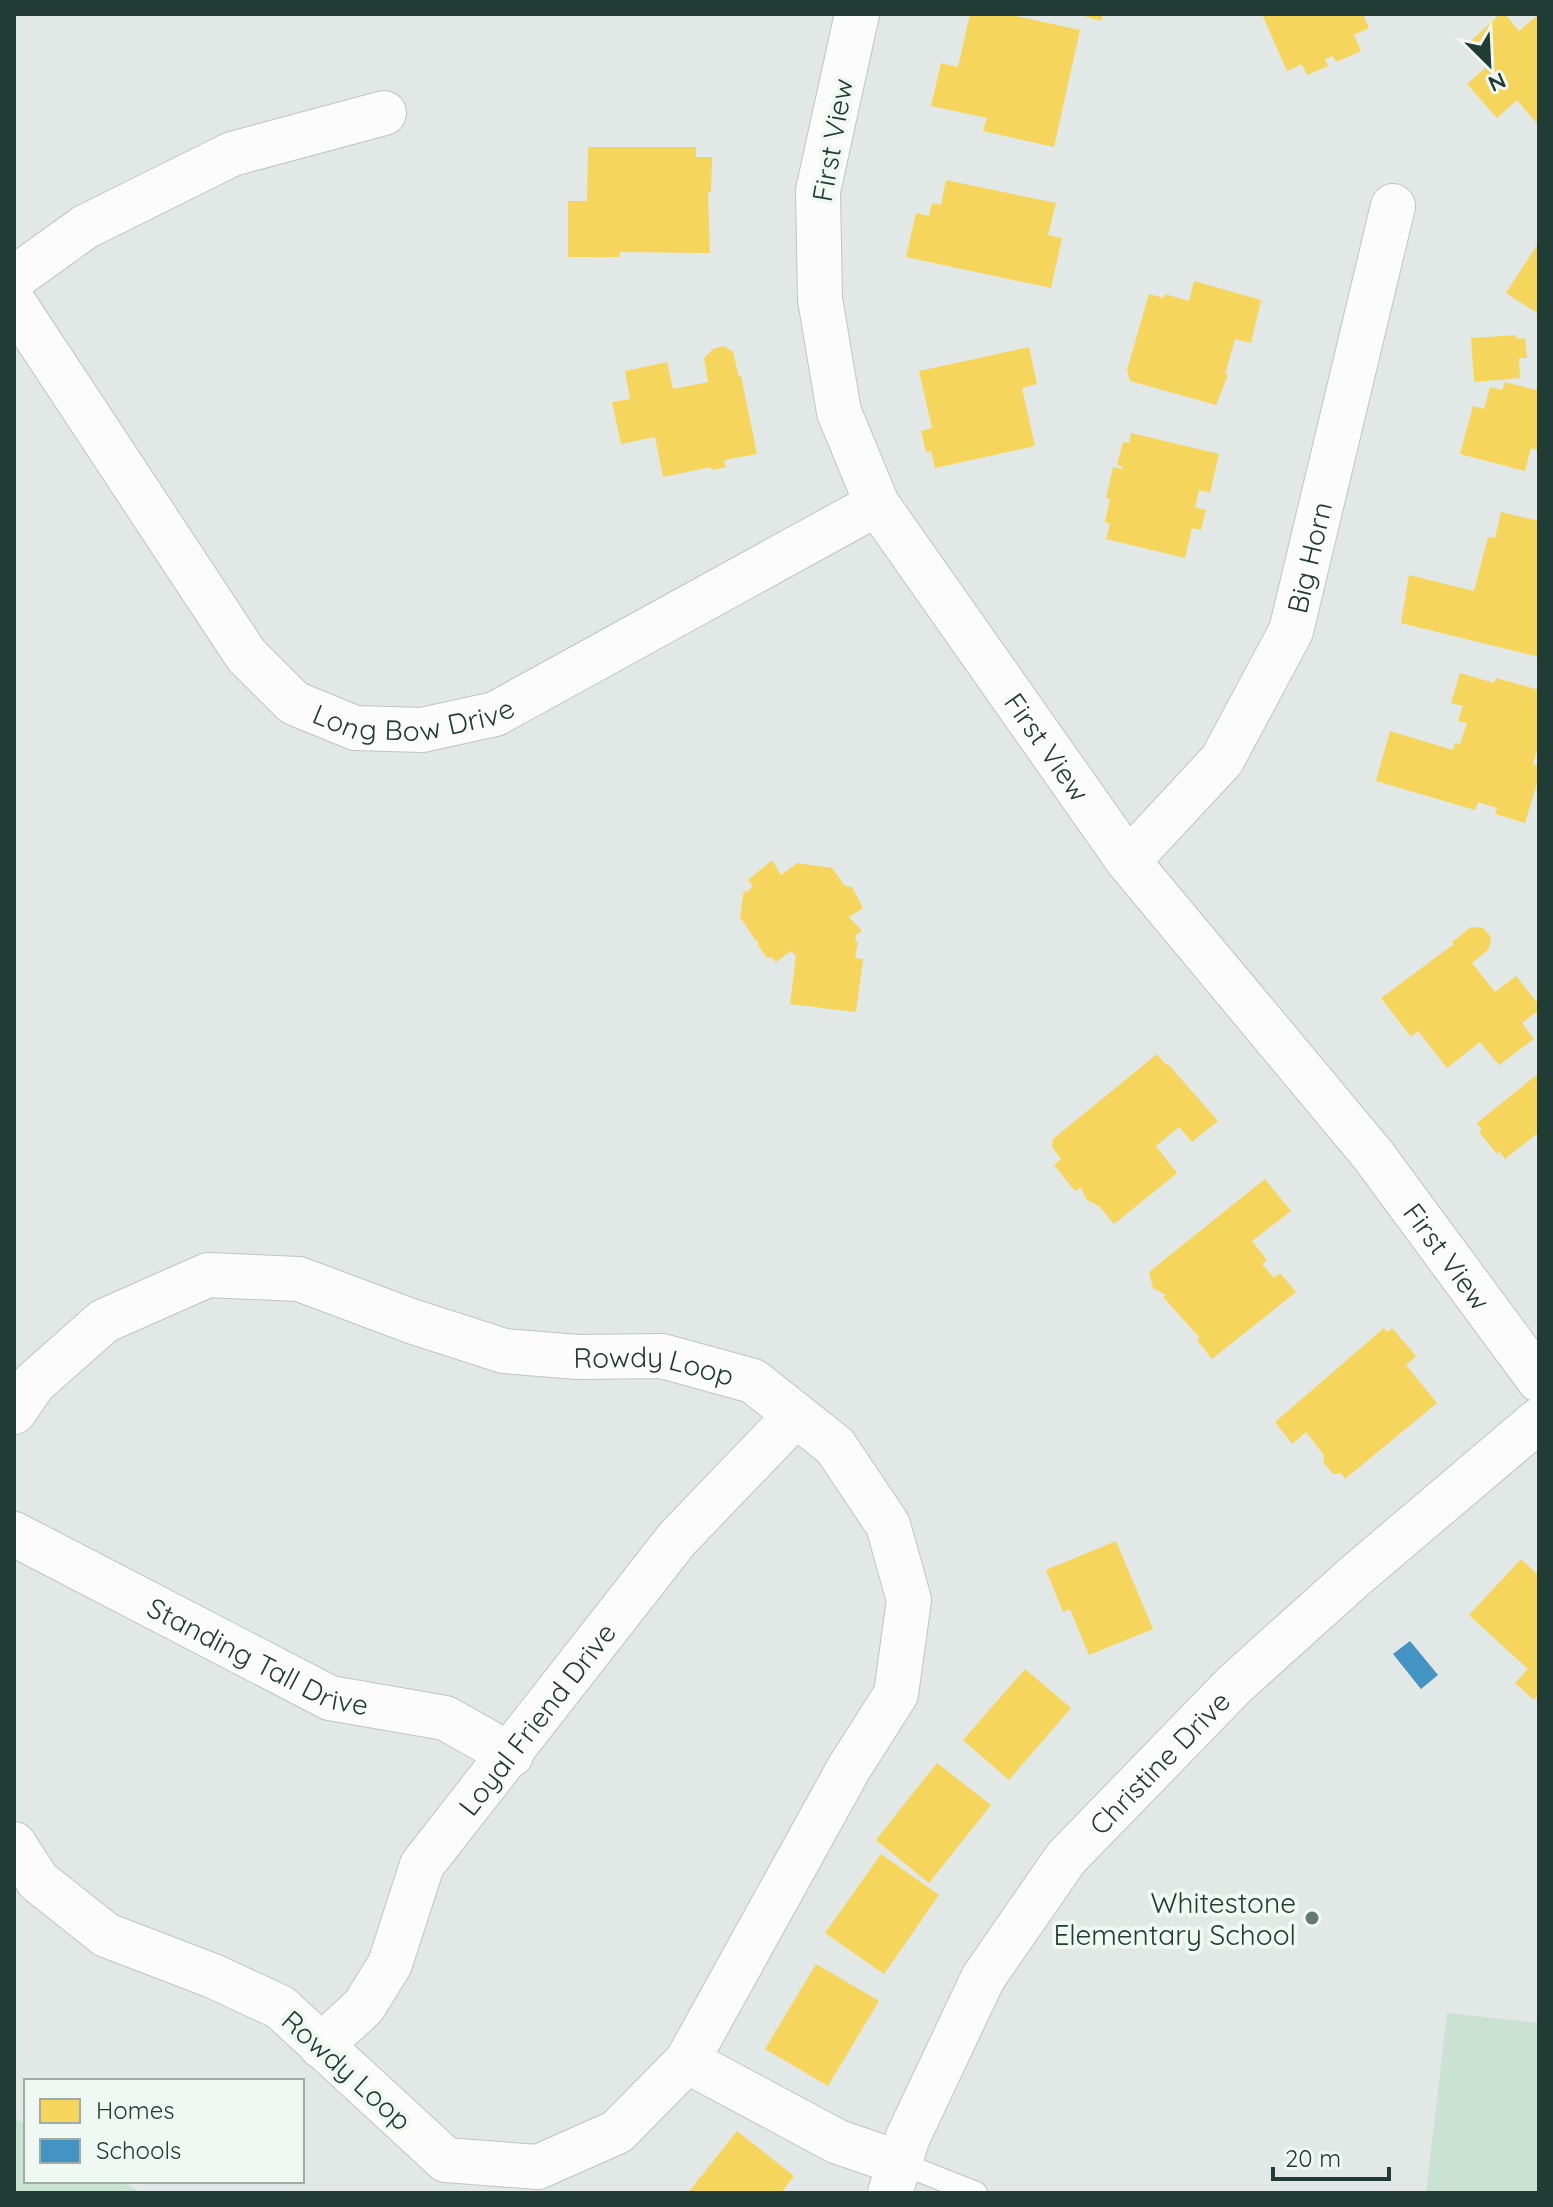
<svg xmlns="http://www.w3.org/2000/svg" width="1553" height="2207" font-family="Quicksand,sans-serif">
  <style>
    .green { fill: #cae2d1 }
    .homes { fill: #f6d55c }
    .schools { fill: #4393c3 }
    .lines { fill: none; stroke-linecap: round; stroke-linejoin: round }
    .lane-casing { stroke: #bfc5c2; stroke-width: 24 }
    .street-casing { stroke: #bfc5c2; stroke-width: 46 }
    .lane { stroke: #fbfcfb; stroke-width: 22 }
    .street { stroke: #fbfcfb; stroke-width: 44 }
    .poi-dot { fill: #647872; stroke: #f0f8f4; stroke-width: 3 }
    .labels { text-anchor: middle; dominant-baseline: central; stroke-width: 8; stroke-linejoin: round; paint-order: stroke }
    .street-label { font-size: 28px; fill: #203c34; stroke: #f0f8f4 }
    .poi-label { font-size: 28px; fill: #203c34; stroke: #f0f8f4; text-anchor: end }
  </style>
  <rect width="100%" height="100%" fill="#e2e8e5"/>
  <path class="green" d="M 1447,2013 L 1539,2023 L 1539,2193 L 1426,2193 Z
    M 14,2118 L 26,2125 L 26,2181 L 122,2181 L 142,2193 L 14,2193 Z"/>
  <path class="homes" d="M 970,14 L 1007,14 L 1080,30 L 1054,147 L 983,131 L 987,118 L 931,106 L 941,63 L 958,67 Z
    M 1077,14 L 1103,14 L 1101,21 Z
    M 1262,14 L 1363,14 L 1369,28 L 1354,35 L 1361,51 L 1336,62 L 1333,56 L 1325,59 L 1328,66 L 1307,75 L 1302,64 L 1287,71 Z
    M 1500,14 L 1505,14 L 1519,31 L 1539,14 L 1539,126 L 1517,100 L 1497,118 L 1467,84 L 1492,62 L 1472,40 Z
    M 588,147 L 696,147 L 696,157 L 712,157 L 711,192 L 708,192 L 710,253 L 620,252 L 620,257 L 568,257 L 568,201 L 587,201 Z
    M 946,180 L 1056,203 L 1048,235 L 1062,238 L 1051,288 L 906,257 L 916,213 L 929,216 L 932,203 L 941,205 Z
    M 1539,242 L 1539,314 L 1506,293 Z
    M 1194,281 L 1261,300 L 1251,343 L 1235,339 L 1225,374 L 1228,375 L 1216,405 L 1130,381 L 1127,370 L 1149,294 L 1164,298 L 1165,294 L 1189,301 Z
    M 1516,335 L 1517,339 L 1525,338 L 1527,358 L 1519,358 L 1520,378 L 1474,382 L 1471,338 Z
    M 724,346 L 733,352 L 739,377 L 741,376 L 757,454 L 724,460 L 726,467 L 712,470 L 711,467 L 663,477 L 655,437 L 621,444 L 612,402 L 630,399 L 625,371 L 667,362 L 673,389 L 708,382 L 704,358 L 713,349 Z
    M 1029,347 L 1037,384 L 1022,388 L 1035,446 L 935,468 L 931,451 L 926,452 L 921,431 L 932,428 L 919,371 Z
    M 1505,382 L 1536,390 L 1539,382 L 1539,451 L 1531,448 L 1525,471 L 1460,454 L 1473,406 L 1484,409 L 1490,387 L 1502,390 Z
    M 1131,433 L 1219,454 L 1210,493 L 1199,490 L 1195,507 L 1206,510 L 1201,530 L 1192,528 L 1185,558 L 1106,539 L 1110,524 L 1105,522 L 1110,499 L 1106,498 L 1113,467 L 1122,469 L 1122,466 L 1117,465 L 1123,442 L 1129,443 Z
    M 1501,512 L 1539,521 L 1539,657 L 1401,623 L 1409,575 L 1474,591 L 1488,537 L 1495,538 Z
    M 1460,673 L 1494,683 L 1496,678 L 1539,690 L 1539,743 L 1533,764 L 1539,766 L 1539,777 L 1525,823 L 1495,814 L 1497,808 L 1478,802 L 1475,810 L 1376,781 L 1390,731 L 1453,750 L 1455,743 L 1460,744 L 1467,723 L 1458,721 L 1463,706 L 1451,703 Z
    M 772,860 L 781,875 L 797,863 L 832,868 L 845,886 L 852,887 L 863,908 L 849,917 L 862,931 L 856,935 L 855,941 L 858,942 L 855,958 L 863,959 L 856,1012 L 790,1004 L 796,956 L 791,951 L 776,962 L 771,957 L 767,958 L 758,945 L 759,941 L 756,941 L 740,917 L 744,890 L 746,893 L 753,886 L 748,880 Z
    M 1471,927 L 1483,928 L 1491,937 L 1489,949 L 1472,963 L 1495,992 L 1516,976 L 1539,1005 L 1539,1010 L 1522,1023 L 1534,1039 L 1499,1065 L 1480,1042 L 1447,1068 L 1418,1031 L 1411,1037 L 1381,998 L 1454,944 L 1452,942 Z
    M 1157,1054 L 1166,1065 L 1168,1064 L 1218,1121 L 1192,1142 L 1179,1127 L 1156,1146 L 1177,1173 L 1114,1224 L 1100,1207 L 1086,1199 L 1081,1187 L 1075,1191 L 1054,1165 L 1061,1159 L 1052,1147 L 1053,1139 Z
    M 1539,1073 L 1539,1132 L 1505,1159 L 1499,1151 L 1497,1154 L 1479,1132 L 1482,1130 L 1477,1123 Z
    M 1265,1179 L 1291,1211 L 1252,1241 L 1267,1260 L 1262,1264 L 1274,1278 L 1280,1273 L 1296,1292 L 1212,1359 L 1197,1340 L 1200,1338 L 1163,1297 L 1166,1295 L 1153,1288 L 1149,1272 Z
    M 1384,1328 L 1387,1332 L 1392,1328 L 1416,1356 L 1406,1365 L 1437,1403 L 1345,1479 L 1341,1473 L 1333,1474 L 1323,1462 L 1324,1455 L 1306,1432 L 1292,1444 L 1275,1422 Z
    M 1116,1541 L 1153,1629 L 1089,1655 L 1070,1609 L 1063,1612 L 1046,1570 Z
    M 1521,1559 L 1539,1576 L 1539,1694 L 1534,1700 L 1515,1683 L 1528,1669 L 1469,1615 Z
    M 1025,1669 L 1071,1708 L 1009,1780 L 963,1740 Z
    M 937,1763 L 991,1805 L 929,1883 L 876,1840 Z
    M 881,1854 L 939,1895 L 884,1974 L 825,1933 Z
    M 816,1964 L 879,2001 L 828,2086 L 765,2049 Z
    M 737,2131 L 794,2176 L 781,2193 L 688,2193 Z"/>
  <path class="schools" d="M 1410,1641 L 1438,1675 L 1421,1689 L 1393,1654 Z"/>
  <g class="lines">
    <g class="lane-casing">
      <path id="lane" d="M 900,2163 L 976,2193"/>
    </g>
    <g class="street-casing">
      <g id="street">
        <path id="s1" d="M 857,14 L 818,191 L 820,299 L 839,412 L 877,504 L 1128,861 L 1373,1155 L 1539,1380"/>
        <path d="M 14,278 L 85,227 L 232,154 L 384,113"/>
        <path id="s2" d="M 14,303 L 246,655 L 294,703 L 355,728 L 422,730 L 495,714 L 877,504"/>
        <path id="s3" d="M 1128,861 L 1222,760 L 1291,631 L 1393,206"/>
        <path id="s4" d="M 14,1412 L 34,1383 L 104,1321 L 208,1275 L 299,1279 L 411,1321 L 504,1351 L 578,1357 L 662,1356 L 753,1381 L 835,1446 L 888,1525 L 909,1600 L 896,1694 L 849,1768 L 687,2061 L 617,2132 L 538,2167 L 446,2160 L 280,2007 L 213,1976 L 106,1935 L 38,1881 L 14,1844"/>
        <path id="s5" d="M 14,1534 L 330,1698 L 445,1718 L 511,1755"/>
        <path id="s6" d="M 321,2046 L 364,2006 L 390,1964 L 422,1865 L 677,1539 L 796,1415"/>
        <path d="M 687,2061 L 838,2142 L 900,2163"/>
        <path id="s7" d="M 890,2193 L 908,2137 L 983,1978 L 1066,1858 L 1235,1684 L 1355,1576 L 1539,1420"/>
      </g>
    </g>
    <use href="#lane" class="lane"/>
    <use href="#street" class="street"/>
  </g>
  <circle class="poi-dot" cx="1312" cy="1918" r="8"/>
  <g class="labels">
    <g class="street-label">
      <text transform="translate(832 140) rotate(-80)">First View</text>
      <text stroke="none"><textPath href="#s3" startOffset="360">Big Horn</textPath></text>
      <text stroke="none"><textPath href="#s2" startOffset="614">Long Bow Drive</textPath></text>
      <text stroke="none"><textPath href="#s1" startOffset="800">First View</textPath></text>
      <text stroke="none"><textPath href="#s1" startOffset="1448">First View</textPath></text>
      <text stroke="none"><textPath href="#s4" startOffset="702">Rowdy Loop</textPath></text>
      <text stroke="none"><textPath href="#s5" startOffset="274">Standing Tall Drive</textPath></text>
      <text stroke="none"><textPath href="#s6" startOffset="398">Loyal Friend Drive</textPath></text>
      <text stroke="none"><textPath href="#s7" startOffset="514">Christine Drive</textPath></text>
      <text transform="translate(347 2070) rotate(42)">Rowdy Loop</text>
    </g>
    <g class="poi-label">
      <text x="1296" y="1902">Whitestone<tspan x="1296" dy="32">Elementary School</tspan></text>
    </g>
  </g>
  <rect width="1553" height="2207" fill="none" stroke="#203c34" stroke-width="32"/>
  <rect x="24" y="2079" width="280" height="104" fill="#f0f8f4" stroke="#9dada7" stroke-width="2"/>
  <rect x="40" y="2099" width="40" height="24" fill="#f6d55c" stroke="#9dada7" stroke-width="2"/>
  <text x="96" y="2119" font-size="24" fill="#203c34">Homes</text>
  <rect x="40" y="2139" width="40" height="24" fill="#4393c3" stroke="#9dada7" stroke-width="2"/>
  <text x="96" y="2159" font-size="24" fill="#203c34">Schools</text>
  <g transform="translate(1489 64) rotate(156)" stroke="#f0f8f4" stroke-width="6" paint-order="stroke">
  <path d="M0-6L14 30L0 20L-14 30Z" fill="#203c34"/>
  <text y="-12" font-size="22" font-weight="bold" text-anchor="middle" fill="#203c34">N</text>
  </g>
  <path d="M1273 2167v12h116v-12" fill="none" stroke="#203c34" stroke-width="4"/>
  <text x="1285" y="2167" font-size="24" fill="#203c34" stroke="#f0f8f4" stroke-width="6" paint-order="stroke">20 m</text>
</svg>
